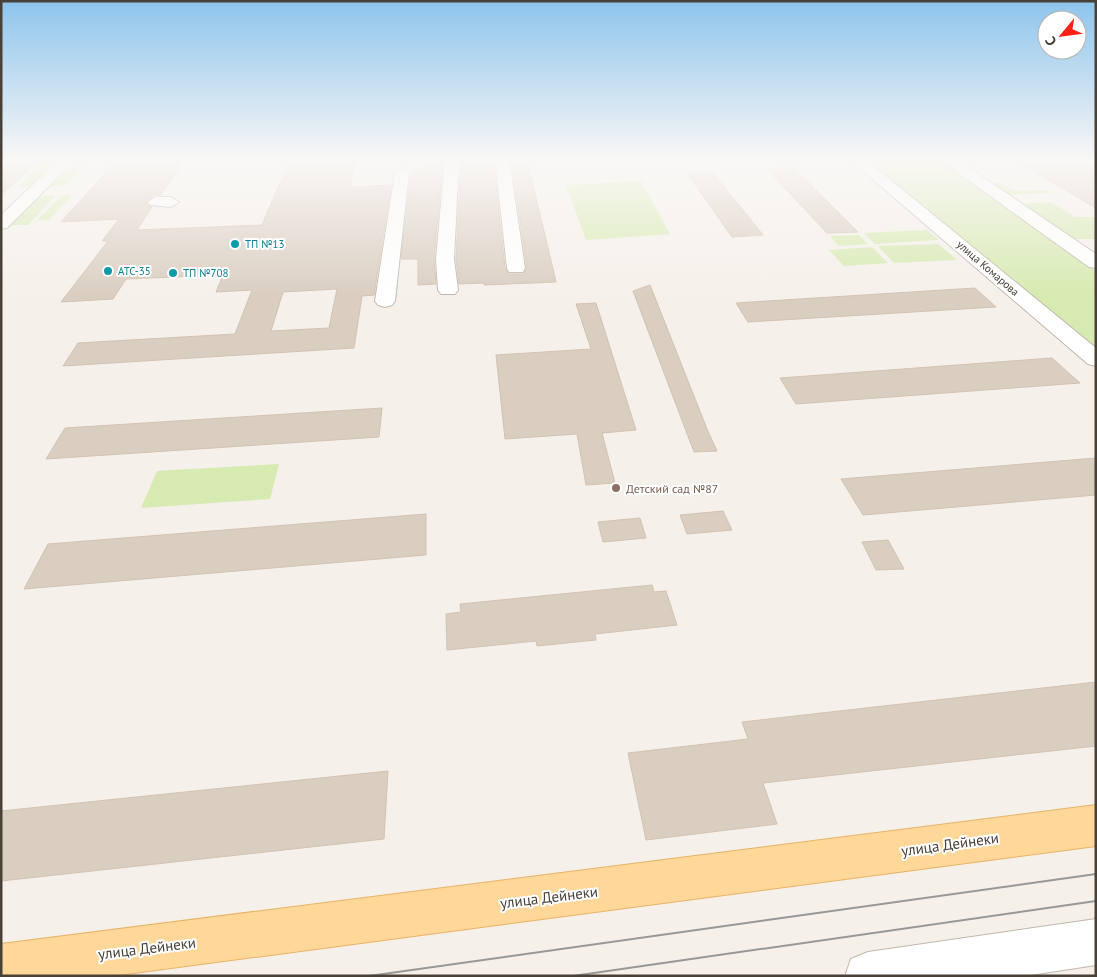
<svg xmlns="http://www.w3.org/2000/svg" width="1097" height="977" font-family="'PT Sans',sans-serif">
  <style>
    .green { fill: #d7eab1 }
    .building { fill: #dacec1; stroke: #d2c2b1; fill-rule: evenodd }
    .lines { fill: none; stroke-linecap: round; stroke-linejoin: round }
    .minor-casing { stroke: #c1b7ac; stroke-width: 2 }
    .major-casing { stroke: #e8b265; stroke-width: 2 }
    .minor { fill: #fff; fill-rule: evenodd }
    .major { fill: #ffd799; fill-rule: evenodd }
    .tram { stroke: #989898; stroke-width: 2 }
    .culture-dot { fill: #0f9aa8; stroke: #fff; stroke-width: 2 }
    .education-dot { fill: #8d6e63; stroke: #fff; stroke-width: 2 }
    .labels { text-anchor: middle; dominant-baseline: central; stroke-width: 4; stroke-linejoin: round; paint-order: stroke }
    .far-culture-label { font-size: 11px; fill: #0d838f; stroke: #fff; text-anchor: start }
    .far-street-label { font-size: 11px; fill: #494037; stroke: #fff }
    .education-label { font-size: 12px; fill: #785e54; stroke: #fff; text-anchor: start }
    .near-street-label { font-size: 15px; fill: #494037; stroke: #fff }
  </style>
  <rect width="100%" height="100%" fill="#f5f0ea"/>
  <path class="green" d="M 75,159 L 90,159 L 64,186 L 47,187 Z
    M 859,159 L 938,159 L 1096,271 L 1096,354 Z
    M 44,162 L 56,162 L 30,187 L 18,187 Z
    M 641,181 L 670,234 L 586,240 L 566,185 Z
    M 998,183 L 1016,191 L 1046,190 L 1051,193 L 1007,195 L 990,184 Z
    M 56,195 L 28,225 L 7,225 L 37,197 Z
    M 72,195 L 49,220 L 37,220 L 61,196 Z
    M 1051,202 L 1075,217 L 1096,217 L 1096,239 L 1069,239 L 1020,204 Z
    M 927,230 L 939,240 L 875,244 L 864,233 Z
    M 859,235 L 868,244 L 839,246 L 830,236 Z
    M 938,244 L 957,260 L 894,263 L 878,246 Z
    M 872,247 L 888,263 L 844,266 L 829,250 Z
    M 279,464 L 270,499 L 141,508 L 157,471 Z"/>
  <path class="building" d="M 13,159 L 40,159 L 1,195 L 1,169 Z
    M 118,159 L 145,159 L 140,165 L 182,163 L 161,195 L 155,195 L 146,202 L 148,206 L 152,207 L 137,230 L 262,225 L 290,159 L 356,159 L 350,187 L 391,185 L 374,295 L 362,296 L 354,348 L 63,366 L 78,343 L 235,334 L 252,290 L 216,292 L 223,275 L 126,279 L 113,299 L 61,302 L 108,241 L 102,241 L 119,219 L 61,222 ZM 337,289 L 329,328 L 271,331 L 283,292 Z
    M 426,159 L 443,159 L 434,259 L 436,284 L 418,285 L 418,259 L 401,259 L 411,174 L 412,170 L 425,170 Z
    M 461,159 L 493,159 L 505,268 L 509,274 L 523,274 L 527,268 L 511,159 L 527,159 L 556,282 L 484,285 L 484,283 L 459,284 L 456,259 Z
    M 1089,159 L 1096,159 L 1096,208 L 1019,163 Z
    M 793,167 L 858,232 L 827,233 L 767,169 Z
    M 712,172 L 731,195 L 763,235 L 732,237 L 687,173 Z
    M 650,285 L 707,429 L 717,451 L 694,452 L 633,291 Z
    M 975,288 L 996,307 L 748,322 L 736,303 Z
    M 596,303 L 636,430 L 602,433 L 615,483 L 586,485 L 577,434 L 505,439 L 496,355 L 591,349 L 576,304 Z
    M 1052,358 L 1080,383 L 796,404 L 780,378 Z
    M 382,408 L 379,437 L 46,459 L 65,428 Z
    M 1096,458 L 1096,495 L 863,515 L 841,479 Z
    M 723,511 L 732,530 L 687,534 L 680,515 Z
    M 426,514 L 426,555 L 24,589 L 48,544 Z
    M 640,518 L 646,538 L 603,542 L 598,522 Z
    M 888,540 L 904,569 L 876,570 L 862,542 Z
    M 652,585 L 654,592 L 666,591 L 677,625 L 595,634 L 596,640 L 537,646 L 536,641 L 447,650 L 446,614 L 461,612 L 460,604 Z
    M 1096,682 L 1096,746 L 763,783 L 777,824 L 646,840 L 628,753 L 748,739 L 742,722 Z
    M 388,771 L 384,839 L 1,881 L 1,811 Z"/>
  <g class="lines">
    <g class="minor-casing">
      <path id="minor" d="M 60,159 L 76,159 L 7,228 L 1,229 L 1,215 Z
        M 445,159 L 459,159 L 454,259 L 458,290 L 455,294 L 441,294 L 438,290 L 436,259 Z
        M 495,159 L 509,159 L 525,268 L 523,272 L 509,272 L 507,268 Z
        M 849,159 L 865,159 L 1096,348 L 1096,366 L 1088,364 Z
        M 939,159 L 956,159 L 1096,254 L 1096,268 L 1089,267 Z
        M 402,168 L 409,172 L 395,301 L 392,305 L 385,307 L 378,305 L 375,301 L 395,172 Z
        M 156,197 L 171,197 L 179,202 L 171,207 L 150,205 L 148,202 Z
        M 1096,919 L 1096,965 L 1024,976 L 845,976 L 851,959 L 868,952 Z"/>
    </g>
    <g class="major-casing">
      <path id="major" d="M 1096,805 L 1096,846 L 111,976 L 1,976 L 1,944 Z"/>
    </g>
    <use href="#minor" class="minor"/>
    <use href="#major" class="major"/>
    <path class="tram" d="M 369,976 L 1096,874
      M 573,976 L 1096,901"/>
  </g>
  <linearGradient id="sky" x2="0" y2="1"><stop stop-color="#8dc4ec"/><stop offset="0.54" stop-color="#faf8f6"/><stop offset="1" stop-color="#faf8f6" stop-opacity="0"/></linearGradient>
  <rect width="1097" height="296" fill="url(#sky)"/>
  <g class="culture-dot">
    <circle cx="235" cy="244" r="5"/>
    <circle cx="108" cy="271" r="5"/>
    <circle cx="173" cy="273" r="5"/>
  </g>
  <circle class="education-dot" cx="616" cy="488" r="5"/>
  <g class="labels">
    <g class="far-culture-label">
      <text x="245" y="244">ТП №13</text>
      <text x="118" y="271">АТС-35</text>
      <text x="183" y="273">ТП №708</text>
    </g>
    <g class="far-street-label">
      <text transform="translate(988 268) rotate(41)">улица Комарова</text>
    </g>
    <g class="education-label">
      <text x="626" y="488">Детский сад №87</text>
    </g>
    <g class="near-street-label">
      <text transform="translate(950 844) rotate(-8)">улица Дейнеки</text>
      <text transform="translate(549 897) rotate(-7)">улица Дейнеки</text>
      <text transform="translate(147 948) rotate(-7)">улица Дейнеки</text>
    </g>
  </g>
  <rect width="1097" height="977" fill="none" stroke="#494037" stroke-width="5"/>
  <g transform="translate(1062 35) rotate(241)"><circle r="24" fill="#ffffff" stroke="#b6b3af"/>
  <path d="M0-4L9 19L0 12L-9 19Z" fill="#ff2017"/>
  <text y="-8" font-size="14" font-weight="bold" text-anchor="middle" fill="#494037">С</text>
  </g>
</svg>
